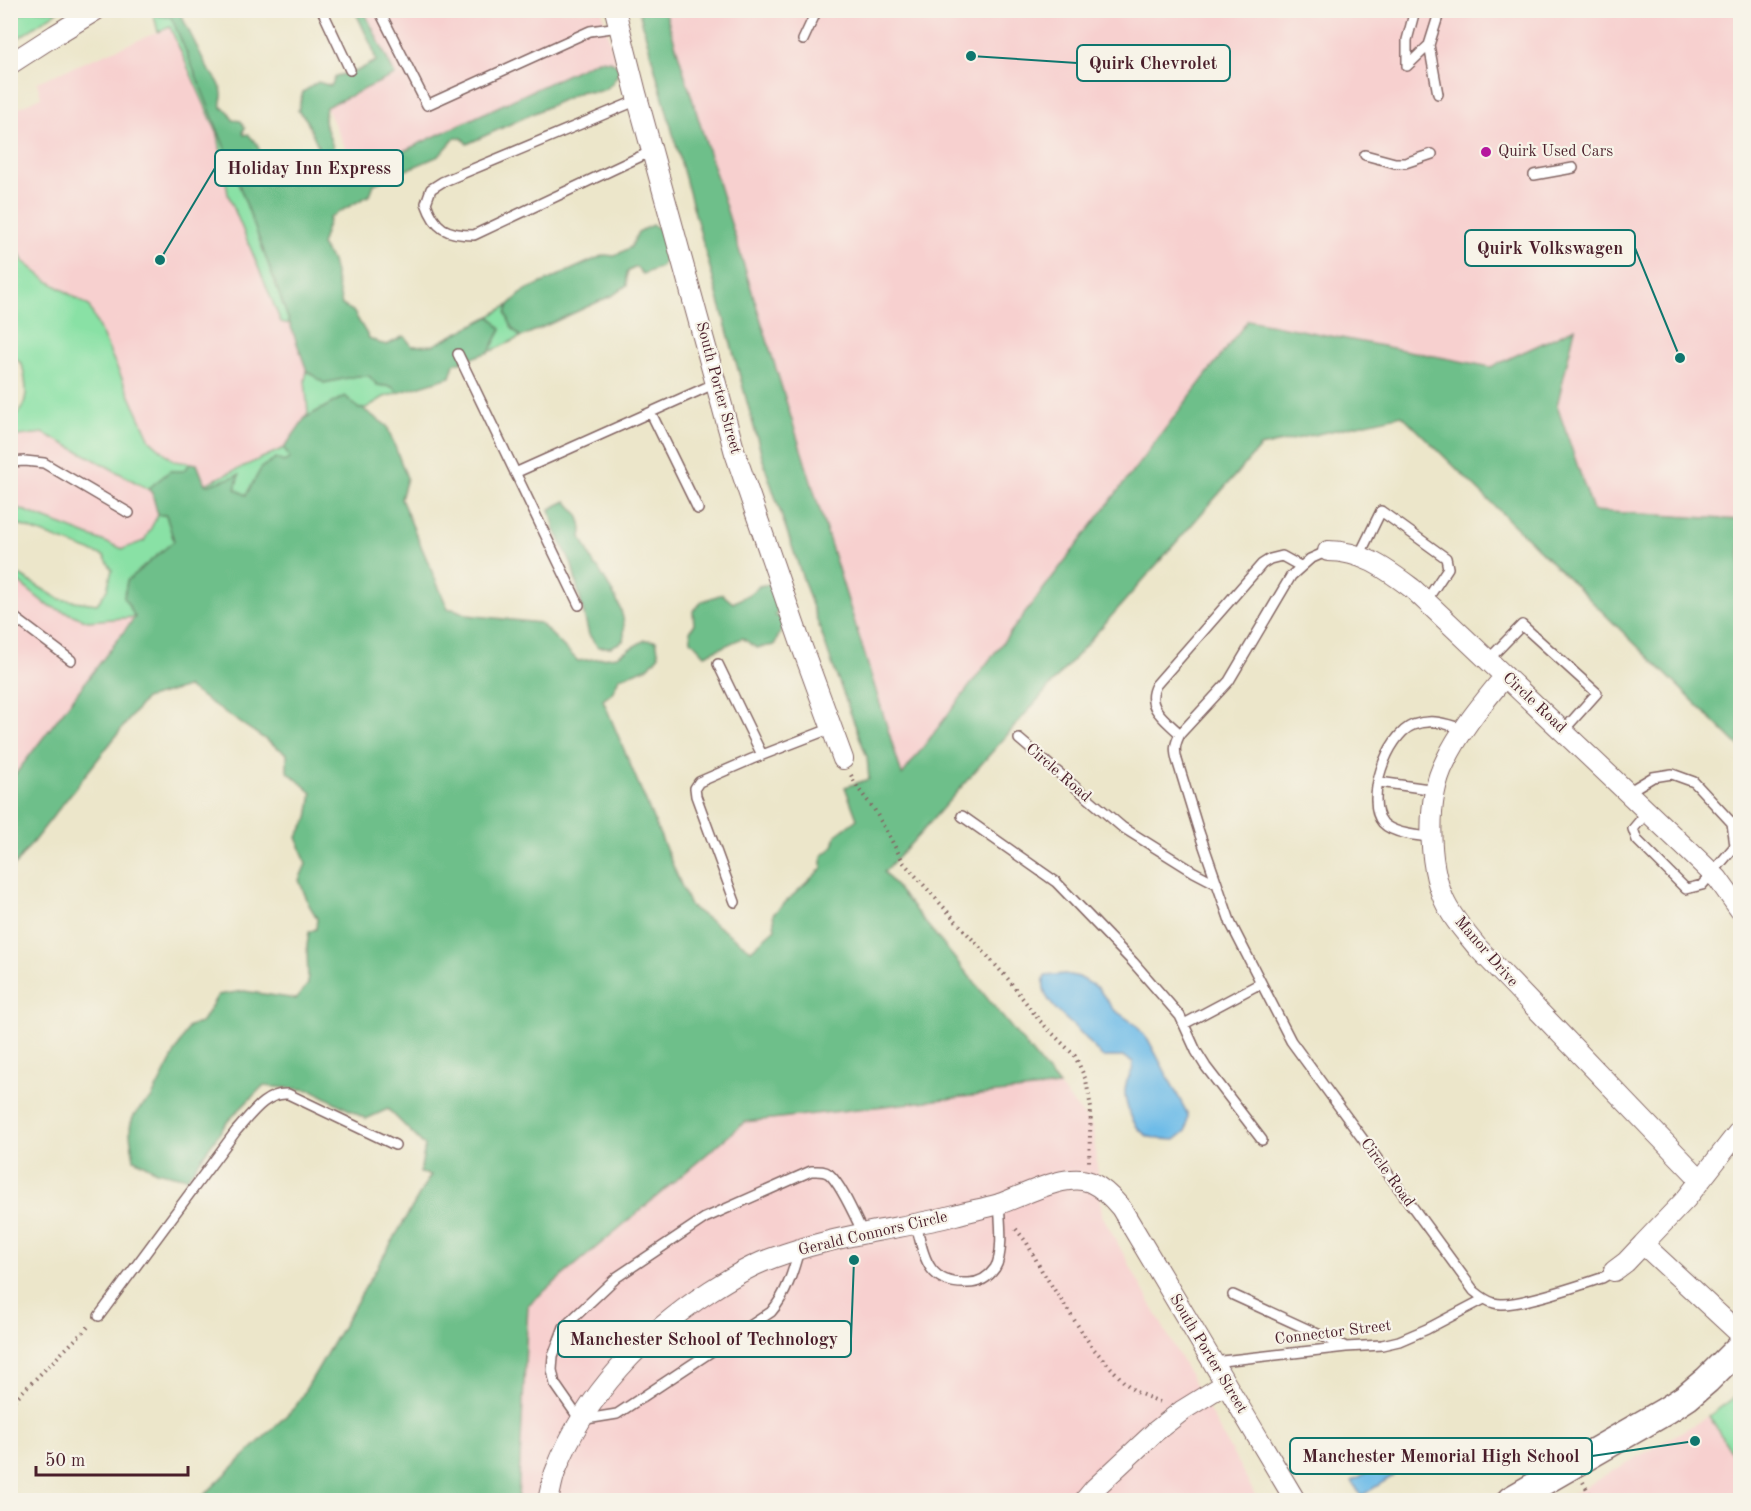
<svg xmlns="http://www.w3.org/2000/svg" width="1751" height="1511" font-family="'Old Standard TT',serif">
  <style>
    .built { fill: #f7d0cf }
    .green { fill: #89e1a5; stroke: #6a8068; stroke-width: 1.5 }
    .forest { fill: #6ebf8a; stroke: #5c6f5a; stroke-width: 1.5 }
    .water { fill: #6ebce8; stroke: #5c6e8a; stroke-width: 1.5 }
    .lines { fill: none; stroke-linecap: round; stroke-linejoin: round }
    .lane-casing { stroke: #836563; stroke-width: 12 }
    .street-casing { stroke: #836563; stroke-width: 22 }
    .secondary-casing { stroke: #836563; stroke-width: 30 }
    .path { stroke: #836563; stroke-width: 4; stroke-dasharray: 1.5 4.5; stroke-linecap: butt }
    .lane { stroke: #fff; stroke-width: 9 }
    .street { stroke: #fff; stroke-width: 20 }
    .secondary { stroke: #fff; stroke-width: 27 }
    .poi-dot { fill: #b5179e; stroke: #f7f3e8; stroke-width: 2 }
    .labels { text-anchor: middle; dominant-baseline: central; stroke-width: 4.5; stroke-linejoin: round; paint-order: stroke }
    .poi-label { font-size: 16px; fill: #4a1f2b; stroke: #f7f3e8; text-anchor: start }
    .street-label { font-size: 16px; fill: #4a1f2b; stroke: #f7f3e8 }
    .leader { fill: none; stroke: #0f766e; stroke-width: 2 }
    .callout-dot { fill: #0f766e; stroke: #f7f3e8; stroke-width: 2 }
    .callout { fill: #f7f3e8; stroke: #0f766e; stroke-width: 2 }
    .callout-label { font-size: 18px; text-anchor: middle; font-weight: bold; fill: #4a1f2b }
  </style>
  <rect width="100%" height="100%" fill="#f7f3e8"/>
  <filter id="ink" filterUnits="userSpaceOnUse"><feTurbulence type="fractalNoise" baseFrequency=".0167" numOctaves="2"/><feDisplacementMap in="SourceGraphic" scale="12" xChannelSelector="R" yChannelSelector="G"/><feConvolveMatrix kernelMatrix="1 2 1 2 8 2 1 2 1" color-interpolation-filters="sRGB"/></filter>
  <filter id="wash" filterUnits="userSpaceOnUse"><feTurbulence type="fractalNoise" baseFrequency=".008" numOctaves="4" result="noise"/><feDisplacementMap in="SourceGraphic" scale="24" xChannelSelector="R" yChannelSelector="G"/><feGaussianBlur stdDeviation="1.35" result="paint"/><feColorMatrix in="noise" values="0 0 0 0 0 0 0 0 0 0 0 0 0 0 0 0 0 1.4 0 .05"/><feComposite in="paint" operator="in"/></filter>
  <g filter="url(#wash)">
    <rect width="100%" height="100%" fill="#ece6ca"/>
    <path class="built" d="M 364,11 L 602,11 L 616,64 L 610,61 L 598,60 L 357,172 L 326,107 L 395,75 Z
      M 665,11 L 1740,11 L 1740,520 L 1593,511 L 1557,406 L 1575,328 L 1491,367 L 1248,320 L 902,775 Z
      M 170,27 L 218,135 L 229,194 L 281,322 L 290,324 L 307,371 L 305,380 L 308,413 L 284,448 L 205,484 L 197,464 L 174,461 L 150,440 L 89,306 L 45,279 L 23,261 L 11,233 L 10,112 L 41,97 L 37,82 Z
      M 43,433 L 88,456 L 152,493 L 158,515 L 144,541 L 123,549 L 67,526 L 11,505 L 10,437 Z
      M 10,576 L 47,605 L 135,617 L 11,780 Z
      M 1059,1086 L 1093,1127 L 1102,1215 L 1258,1500 L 304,1500 L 528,1305 L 745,1122 Z
      M 1709,1416 L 1740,1466 L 1740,1500 L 1562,1500 Z"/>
    <path class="green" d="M 32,10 L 58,11 L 11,43 L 11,17 Z
      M 153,11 L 159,16 L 171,17 C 215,117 253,220 290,324 L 281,322 L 228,194 L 218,135 L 170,27 L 158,32 Z
      M 10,233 L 23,261 L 45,279 L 89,306 L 150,440 L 174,461 L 191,463 L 183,472 L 170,471 L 148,489 L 88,456 L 43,433 L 11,437 L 11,420 C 31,405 27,386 22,364 L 11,354 Z
      M 509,305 L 506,313 L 512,328 L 521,337 L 489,352 L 501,330 L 490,316 Z
      M 307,371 L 324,383 L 357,376 L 369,375 L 377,385 L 393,387 L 398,393 L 384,397 L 366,408 L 359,409 L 345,396 L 305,418 L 308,413 L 305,380 Z
      M 284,448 L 290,459 L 283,462 L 262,467 L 246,496 L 235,489 L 238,476 L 209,485 L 205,484 Z
      M 10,505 L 123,549 L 144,541 L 158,515 L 166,515 L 174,541 L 127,581 L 124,597 L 135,617 L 88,621 L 47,605 L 11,576 L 11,570 L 59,599 L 97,604 L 107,590 L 112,570 L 104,556 L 11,522 Z
      M 1740,1389 L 1740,1466 L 1709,1416 L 1732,1399 Z"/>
    <path class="forest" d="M 154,11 L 179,11 L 209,71 C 216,76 223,88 222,97 C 221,101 220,104 221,107 L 228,111 L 233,120 L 241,121 L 245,128 L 243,131 L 244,135 L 248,134 L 257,144 L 271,184 L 282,184 L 313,158 L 318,146 L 306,119 L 298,111 L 303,92 L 318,82 L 331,86 L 336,76 L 357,71 L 376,61 L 372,47 L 355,11 L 364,11 L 395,75 L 326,107 L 324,121 L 333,147 L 330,162 L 341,172 L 358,177 L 368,172 L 369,167 L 598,60 L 610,61 L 616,64 L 619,72 C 610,90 602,94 582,91 L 467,144 L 462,138 L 456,137 L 439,156 L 374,184 L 370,195 L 330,217 L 321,245 L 332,261 L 342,305 L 353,311 L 369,338 L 379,343 L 387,345 L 404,336 L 412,346 L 434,345 L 490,316 L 501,329 L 489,352 L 454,364 L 450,377 L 398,393 L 393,387 L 377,385 L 369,376 L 357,376 L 324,383 L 307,371 C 264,252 222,133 171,17 L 159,16 Z
      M 639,11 L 665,11 L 902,775 L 1248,320 L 1491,367 L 1575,328 L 1557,406 L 1593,511 L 1740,520 L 1740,747 L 1402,415 L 1260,447 L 919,835 L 884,872 L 1059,1086 L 745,1122 L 528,1305 L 518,1500 L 199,1500 L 296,1406 L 431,1175 L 420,1173 L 425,1146 L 388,1109 L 366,1119 L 312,1090 L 263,1086 L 228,1121 L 187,1178 L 156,1171 L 134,1159 C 129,1131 124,1117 151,1099 L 189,1026 L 201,1023 L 218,995 L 244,991 L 296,999 L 308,984 L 307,946 L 309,932 L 316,929 L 317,918 L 309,905 L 299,880 L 306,864 L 297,837 L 308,818 L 312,793 L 287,771 L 287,754 L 187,687 L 145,699 L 11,870 L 11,780 L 135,617 L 124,597 L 127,581 L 174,541 L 166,515 L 158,515 L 152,493 L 148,489 L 170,471 L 183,471 L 191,463 L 197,464 L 205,484 L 209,485 L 239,475 L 235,489 L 246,495 L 262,467 L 276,458 L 283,462 L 290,459 L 284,448 L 305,418 L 345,396 L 359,409 L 363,409 L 387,426 L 407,478 L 401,499 L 448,609 L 454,609 L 467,615 L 540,623 L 578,661 L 617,656 L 645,640 L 656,641 L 659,655 L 649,667 L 619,678 L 612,693 L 603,700 L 690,906 L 751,950 L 775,929 L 773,914 L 822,868 L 822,856 L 833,847 L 836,835 L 857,819 L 845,787 L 869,779 L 867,757 L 830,658 L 765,467 Z
      M 652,225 L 659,228 L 669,252 L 661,267 L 643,274 L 636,267 L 627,272 L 627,285 L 613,295 L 521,337 L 512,328 L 506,313 L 509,305 L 524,291 L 604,255 L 615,256 L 631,247 L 638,232 Z
      M 566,501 C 576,512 585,521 581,537 L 595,566 L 598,568 C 612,593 629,612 623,641 L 611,647 L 598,647 L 589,635 L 572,565 L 555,530 L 550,509 Z
      M 769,584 L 775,595 L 780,608 L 775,615 L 782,619 L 784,625 L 774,645 L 757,648 L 742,638 L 705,655 L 691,640 L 690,631 L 694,625 L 693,611 L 703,601 L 722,594 L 733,603 L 753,592 L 759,586 Z"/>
    <path class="water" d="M 1065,974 L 1079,977 L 1098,988 L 1113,1009 L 1136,1025 L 1150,1043 L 1188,1115 L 1186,1131 L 1175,1140 C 1166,1139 1154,1140 1146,1135 C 1132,1127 1122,1099 1126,1084 C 1129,1074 1134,1073 1133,1062 L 1124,1057 L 1102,1057 C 1095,1049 1088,1040 1080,1032 C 1066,1018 1037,999 1045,976 Z
      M 1385,1462 L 1393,1476 L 1361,1496 L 1352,1481 Z"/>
  </g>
  <g filter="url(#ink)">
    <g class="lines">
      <g class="lane-casing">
        <path id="lane" d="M 322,10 L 350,70
          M 379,10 L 427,105 L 590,31 L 619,27
          M 803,40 L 817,10
          M 1429,45 L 1438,94
          M 1407,66 L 1429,45 L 1440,10
          M 1407,66 L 1407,40 L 1415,10
          M 638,100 L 442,182 L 431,189 L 426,203 C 435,229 446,235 474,235 L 652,151
          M 1365,155 L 1395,163 L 1405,163 L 1432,154
          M 1534,175 L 1573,168
          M 458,354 L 579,605
          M 651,413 L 698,509
          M 10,462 L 25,461 L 44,463 L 129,513
          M 515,473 L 716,383
          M 1328,551 L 1310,559 L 1291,576 L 1229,681 L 1180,734 C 1175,744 1174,749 1177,760 L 1199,832 L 1231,924 L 1291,1041 L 1474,1291 C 1480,1296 1486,1301 1494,1303 C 1513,1309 1580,1285 1602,1278 L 1614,1271
          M 1359,556 L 1381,511 L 1446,558 L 1448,568 L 1426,601
          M 10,614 L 71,660
          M 1488,660 L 1522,625 L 1597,693 L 1563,731
          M 718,664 L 762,755
          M 1180,734 C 1166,720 1144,707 1156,685 L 1262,564 L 1270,559 L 1282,556 L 1300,566
          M 1019,739 L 1122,827 L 1194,872 L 1217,884
          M 1379,782 L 1436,790
          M 1628,792 L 1653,777 L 1672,774 L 1694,782 L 1732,823 L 1735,846 L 1702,885 L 1686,889 L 1637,840 L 1633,829 L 1648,811
          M 962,816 L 1056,882 L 1133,962 L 1180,1016 L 1196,1051 L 1206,1067 L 1262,1140
          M 1432,837 C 1419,836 1393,834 1383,823 C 1364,801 1387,735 1413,725 C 1433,718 1445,724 1464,729
          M 735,902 L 696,796 L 695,788 L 699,782 L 752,759 L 832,728
          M 1184,1024 L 1261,983
          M 916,1224 C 924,1256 927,1285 968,1283 C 978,1283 988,1278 995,1268 C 1004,1254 1000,1220 999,1203
          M 799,1250 C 793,1272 786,1295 771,1312 L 617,1414 L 580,1420 L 555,1384 L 552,1370 L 553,1356 L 564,1327 L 617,1277 L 705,1218 L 811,1171 C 818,1171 824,1170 829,1174 C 841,1184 856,1219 863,1233
          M 1233,1295 L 1344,1346
          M 99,1316 L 236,1131 C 250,1116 265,1092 288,1094 L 395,1145
          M 1213,1362 L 1346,1347 L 1382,1345 L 1399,1341 L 1427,1329 L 1484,1299"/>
      </g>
      <g class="street-casing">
        <path id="street" d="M 615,10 L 636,93 L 735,453 L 802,647 L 843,759
          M 10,64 L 55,35 L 96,10
          M 1328,551 C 1363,551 1386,569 1413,589 L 1689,851 L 1718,879 L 1740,910
          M 1505,676 C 1483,703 1460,730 1445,762 C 1426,799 1428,863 1444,900 C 1452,918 1466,933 1478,948 L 1701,1180
          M 1740,1130 L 1686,1199 L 1643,1244 L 1740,1334
          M 1614,1271 L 1626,1262 L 1643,1244
          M 548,1500 C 551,1490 552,1479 556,1470 C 585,1395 644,1334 710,1291 C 727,1280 743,1270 762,1262 C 792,1250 835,1239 866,1233 C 896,1227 926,1223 955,1215 C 970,1211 985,1208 999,1204 C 1023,1196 1065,1172 1090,1182 C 1103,1188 1112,1197 1121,1208 L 1295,1500
          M 1085,1500 L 1095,1488 L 1156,1431 L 1183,1410 L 1225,1384"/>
      </g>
      <g class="secondary-casing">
        <path id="secondary" d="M 1511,1500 L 1664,1412 L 1687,1397 L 1707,1380 L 1740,1347"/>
      </g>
      <path class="path" d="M 851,775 L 857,787 L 874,809 L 904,863 L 1008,979 L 1039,1020 L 1075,1056 L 1086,1080 L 1091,1108 L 1089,1162
        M 1016,1229 L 1027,1243 L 1042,1271 L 1092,1347 L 1124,1382 L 1136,1392 L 1162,1403
        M 10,1404 L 90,1325
        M 1583,1482 L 1593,1500"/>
      <use href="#lane" class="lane"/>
      <use href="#street" class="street"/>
      <use href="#secondary" class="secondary"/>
    </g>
  </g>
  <circle class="poi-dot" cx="1486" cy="152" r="6"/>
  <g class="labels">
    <g class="poi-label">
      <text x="1498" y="152">Quirk Used Cars</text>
    </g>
    <g class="street-label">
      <text transform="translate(718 388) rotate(75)">South Porter Street</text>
      <text transform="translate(1534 703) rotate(43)">Circle Road</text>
      <text transform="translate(1058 773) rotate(41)">Circle Road</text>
      <text transform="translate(1486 952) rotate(49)">Manor Drive</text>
      <text transform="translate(1387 1173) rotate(54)">Circle Road</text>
      <text transform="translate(873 1234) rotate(-13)">Gerald Connors Circle</text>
      <text transform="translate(1333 1333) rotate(-7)">Connector Street</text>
      <text transform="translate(1208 1354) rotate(59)">South Porter Street</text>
    </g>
  </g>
  <path class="leader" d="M971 56L1077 63M160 260L215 168M1680 358L1635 248M854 1260L851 1339M1695 1441L1592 1456"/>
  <g class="callout-dot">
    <circle cx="971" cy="56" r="6"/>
    <circle cx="160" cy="260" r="6"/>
    <circle cx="1680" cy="358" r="6"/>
    <circle cx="854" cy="1260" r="6"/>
    <circle cx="1695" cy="1441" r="6"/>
  </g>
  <g class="callout">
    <rect x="1077" y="45" width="153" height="36" rx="6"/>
    <rect x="215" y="150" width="188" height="36" rx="6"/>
    <rect x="1465" y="230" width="170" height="36" rx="6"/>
    <rect x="558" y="1321" width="293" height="36" rx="6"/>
    <rect x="1290" y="1438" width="302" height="36" rx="6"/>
  </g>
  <g class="callout-label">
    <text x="1153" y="69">Quirk Chevrolet</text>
    <text x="309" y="174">Holiday Inn Express</text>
    <text x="1550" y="254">Quirk Volkswagen</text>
    <text x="704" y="1345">Manchester School of Technology</text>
    <text x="1441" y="1462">Manchester Memorial High School</text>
  </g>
  <rect width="1751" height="1511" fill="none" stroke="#f7f3e8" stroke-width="36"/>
  <path d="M36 1466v9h152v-9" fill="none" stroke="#4a1f2b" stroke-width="3"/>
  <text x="45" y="1466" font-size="18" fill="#4a1f2b" stroke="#f7f3e8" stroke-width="4.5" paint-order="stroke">50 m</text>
</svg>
